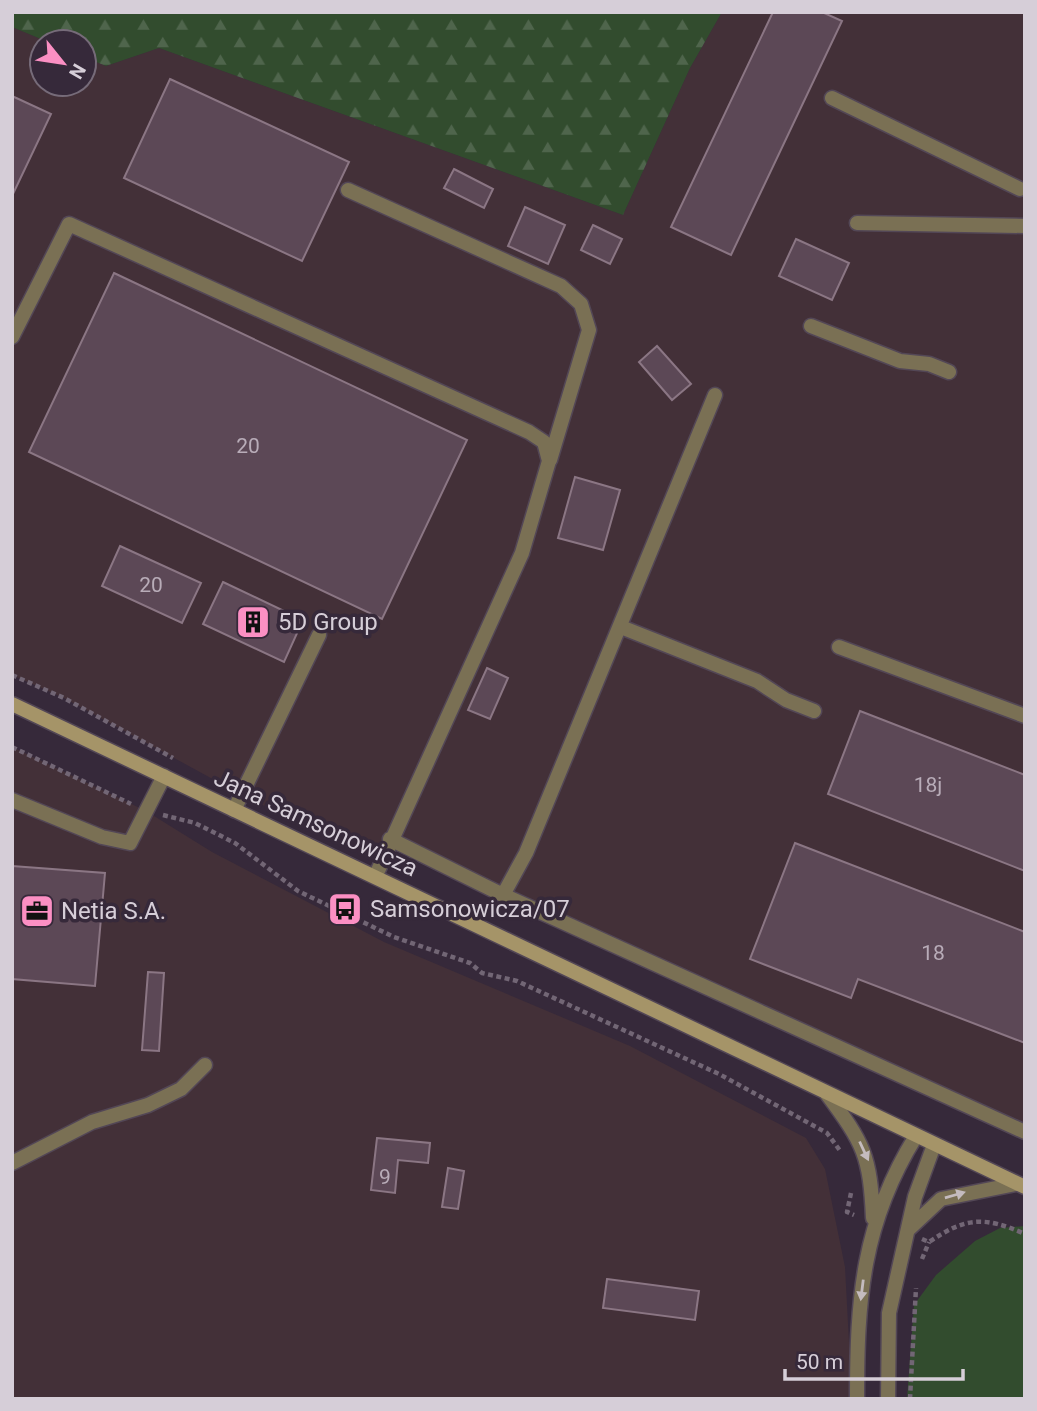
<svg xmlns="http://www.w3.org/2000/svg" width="1037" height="1411" font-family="Roboto,sans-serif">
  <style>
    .industrial { fill: #433038 }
    .green { fill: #324c2e }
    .forest { fill: url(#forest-firs) }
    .building { fill: #5c4856; stroke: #8b7684; stroke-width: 2 }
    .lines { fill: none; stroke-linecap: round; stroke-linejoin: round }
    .lane-casing { stroke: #534756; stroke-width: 17 }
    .street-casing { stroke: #534756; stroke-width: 17 }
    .secondary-casing { stroke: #534756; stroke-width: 17 }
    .path { stroke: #726675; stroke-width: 4.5; stroke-dasharray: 5 3.5; stroke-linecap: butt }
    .lane { stroke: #7a7054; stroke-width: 14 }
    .street { stroke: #7a7054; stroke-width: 14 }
    .secondary { stroke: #a59468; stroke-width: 14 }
    .oneway { fill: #c4bbbe }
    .labels { text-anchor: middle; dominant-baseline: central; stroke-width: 7; stroke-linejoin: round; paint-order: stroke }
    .number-label { font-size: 21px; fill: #b8acb8 }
    .poi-label { font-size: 24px; fill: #d6ced8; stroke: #36293a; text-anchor: start }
    .street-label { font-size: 24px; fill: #d6ced8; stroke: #36293a }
  </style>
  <defs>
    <pattern id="forest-firs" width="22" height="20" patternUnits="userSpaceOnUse" patternTransform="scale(1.75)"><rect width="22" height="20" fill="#324c2e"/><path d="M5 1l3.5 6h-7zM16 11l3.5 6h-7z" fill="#4f654c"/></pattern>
  </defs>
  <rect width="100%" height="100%" fill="#36293a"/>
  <path class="industrial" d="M 722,12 L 1025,12 L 1025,1132 L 407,850 L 381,863 L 242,795 L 64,698 L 12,675 L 12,27 L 48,42 L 42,42 L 42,84 L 84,84 L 84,57 L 106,66 L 159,48 L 623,215 L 690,68 Z
    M 12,747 L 146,811 L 212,852 L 384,942 L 630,1046 L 806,1138 L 825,1169 L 845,1267 L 852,1399 L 12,1399 Z"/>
  <path class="green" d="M 1025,1226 L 1025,1399 L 907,1399 L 914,1305 L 936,1275 L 975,1241 L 1000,1228 Z"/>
  <path class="forest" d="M 12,12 L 722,12 L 690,68 L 623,215 L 159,48 L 106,66 L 84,57 L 84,42 L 48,42 L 12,27 Z"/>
  <path class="building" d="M 773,12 L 822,12 L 842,21 L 731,255 L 671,227 Z
    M 170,79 L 349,162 L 302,261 L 124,178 Z
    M 12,96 L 51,114 L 12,196 Z
    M 454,169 L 493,189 L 484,208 L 444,188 Z
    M 525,207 L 565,225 L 548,264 L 508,246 Z
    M 593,225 L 622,239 L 610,264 L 581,250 Z
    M 796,239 L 849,263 L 832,300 L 779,276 Z
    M 114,273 L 467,440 L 382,619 L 29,452 Z
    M 657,346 L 691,384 L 672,400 L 639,362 Z
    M 575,477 L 620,490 L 603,550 L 558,538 Z
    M 120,546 L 201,583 L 182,623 L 102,586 Z
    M 223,582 L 303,620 L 284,662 L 203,624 Z
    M 487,668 L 508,678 L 490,719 L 468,710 Z
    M 860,711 L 1025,775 L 1025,871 L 828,794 Z
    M 795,843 L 1025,932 L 1025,1043 L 858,979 L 851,998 L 750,959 Z
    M 12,866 L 105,873 L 95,986 L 12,979 Z
    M 148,972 L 164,973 L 159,1051 L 142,1050 Z
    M 377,1138 L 430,1143 L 428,1163 L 398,1160 L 395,1193 L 371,1190 Z
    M 448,1168 L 464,1171 L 458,1209 L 442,1207 Z
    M 607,1279 L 699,1291 L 695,1320 L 603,1308 Z"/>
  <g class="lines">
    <g class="lane-casing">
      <path id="lane" d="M 832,98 L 1020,189
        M 348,190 L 561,286 L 581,304 L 589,330 L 550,460
        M 857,223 L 1025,226
        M 811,326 L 900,361 L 929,364 L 949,372
        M 12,337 L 69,224 L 529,432 L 544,442 L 549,461 L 522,553 L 376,875
        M 621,627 L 757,681 L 786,700 L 814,711
        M 839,647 L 1025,716
        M 12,800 L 102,837 L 130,843 L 164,776
        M 234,810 L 319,635
        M 390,839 L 503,895 L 1025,1132
        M 503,895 L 526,853 L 715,395
        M 12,1163 L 92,1122 L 148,1105 L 181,1089 L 205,1065"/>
    </g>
    <g class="street-casing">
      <path id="street" d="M 827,1094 C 864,1144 870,1155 873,1218
        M 909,1229 L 941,1199 L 1016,1184
        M 857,1399 C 857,1299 862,1223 916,1136
        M 888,1399 L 889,1313 L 915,1197 L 934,1145"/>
    </g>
    <g class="secondary-casing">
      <path id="secondary" d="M 12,704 L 1025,1187"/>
    </g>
    <path class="path" d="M 12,675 L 64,698 L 173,758
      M 12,747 L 131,804
      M 163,815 L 195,823 L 235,843 L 298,891 L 394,937 L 470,963 L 482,973 L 517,981 L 719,1074 L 827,1133 L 841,1152
      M 851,1193 L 847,1212 L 854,1215
      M 922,1239 L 929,1242 C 966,1217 984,1216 1025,1234
      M 922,1259 L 929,1242
      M 910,1399 L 916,1288"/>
    <use href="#lane" class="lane"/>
    <use href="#street" class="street"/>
    <use href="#secondary" class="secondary"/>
  </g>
  <defs><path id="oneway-solid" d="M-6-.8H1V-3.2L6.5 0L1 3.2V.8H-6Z" transform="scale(1.75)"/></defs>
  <g class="oneway">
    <use href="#oneway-solid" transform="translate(864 1151) rotate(65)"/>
    <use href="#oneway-solid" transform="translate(955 1195) rotate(-16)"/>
    <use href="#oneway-solid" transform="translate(862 1290) rotate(97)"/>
  </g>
  <defs>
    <g id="building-square" transform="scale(1.75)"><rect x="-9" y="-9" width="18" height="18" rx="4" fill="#fb8fc3" stroke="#36293a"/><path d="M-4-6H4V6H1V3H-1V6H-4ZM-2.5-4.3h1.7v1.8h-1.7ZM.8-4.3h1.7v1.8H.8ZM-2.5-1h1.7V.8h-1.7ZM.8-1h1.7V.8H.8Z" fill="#111"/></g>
    <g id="bus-square" transform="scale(1.75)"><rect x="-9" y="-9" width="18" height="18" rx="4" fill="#fb8fc3" stroke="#36293a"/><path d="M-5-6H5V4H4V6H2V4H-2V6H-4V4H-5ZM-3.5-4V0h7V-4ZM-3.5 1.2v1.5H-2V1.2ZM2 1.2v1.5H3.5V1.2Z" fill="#111"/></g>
    <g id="office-square" transform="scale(1.75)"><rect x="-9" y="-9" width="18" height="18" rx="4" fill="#fb8fc3" stroke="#36293a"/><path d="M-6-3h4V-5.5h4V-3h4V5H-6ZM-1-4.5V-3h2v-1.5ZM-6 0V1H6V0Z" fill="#111"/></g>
  </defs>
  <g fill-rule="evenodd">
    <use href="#building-square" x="253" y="622"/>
    <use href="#bus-square" x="345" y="909"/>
    <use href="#office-square" x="37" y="911"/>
  </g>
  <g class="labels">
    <g class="number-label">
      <text x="248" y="446">20</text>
      <text x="151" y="585">20</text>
      <text x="928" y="785">18j</text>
      <text x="933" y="953">18</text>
      <text x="385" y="1177">9</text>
    </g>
    <g class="poi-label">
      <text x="278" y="622">5D Group</text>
      <text x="370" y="909">Samsonowicza/07</text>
      <text x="61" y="911">Netia S.A.</text>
    </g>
    <g class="street-label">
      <text transform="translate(316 823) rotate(25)">Jana Samsonowicza</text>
    </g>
  </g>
  <rect width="1037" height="1411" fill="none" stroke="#d6ced8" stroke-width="28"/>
  <g transform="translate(63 63) rotate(120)"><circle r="33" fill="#36293a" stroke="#766b79" stroke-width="2"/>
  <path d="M0-5L12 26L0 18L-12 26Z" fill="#fb8fc3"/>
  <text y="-10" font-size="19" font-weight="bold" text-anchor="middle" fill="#d6ced8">N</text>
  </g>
  <path d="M785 1369v10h178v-10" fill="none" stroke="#d6ced8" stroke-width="3.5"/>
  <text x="796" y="1369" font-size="21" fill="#d6ced8" stroke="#36293a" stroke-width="5" paint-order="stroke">50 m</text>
</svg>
